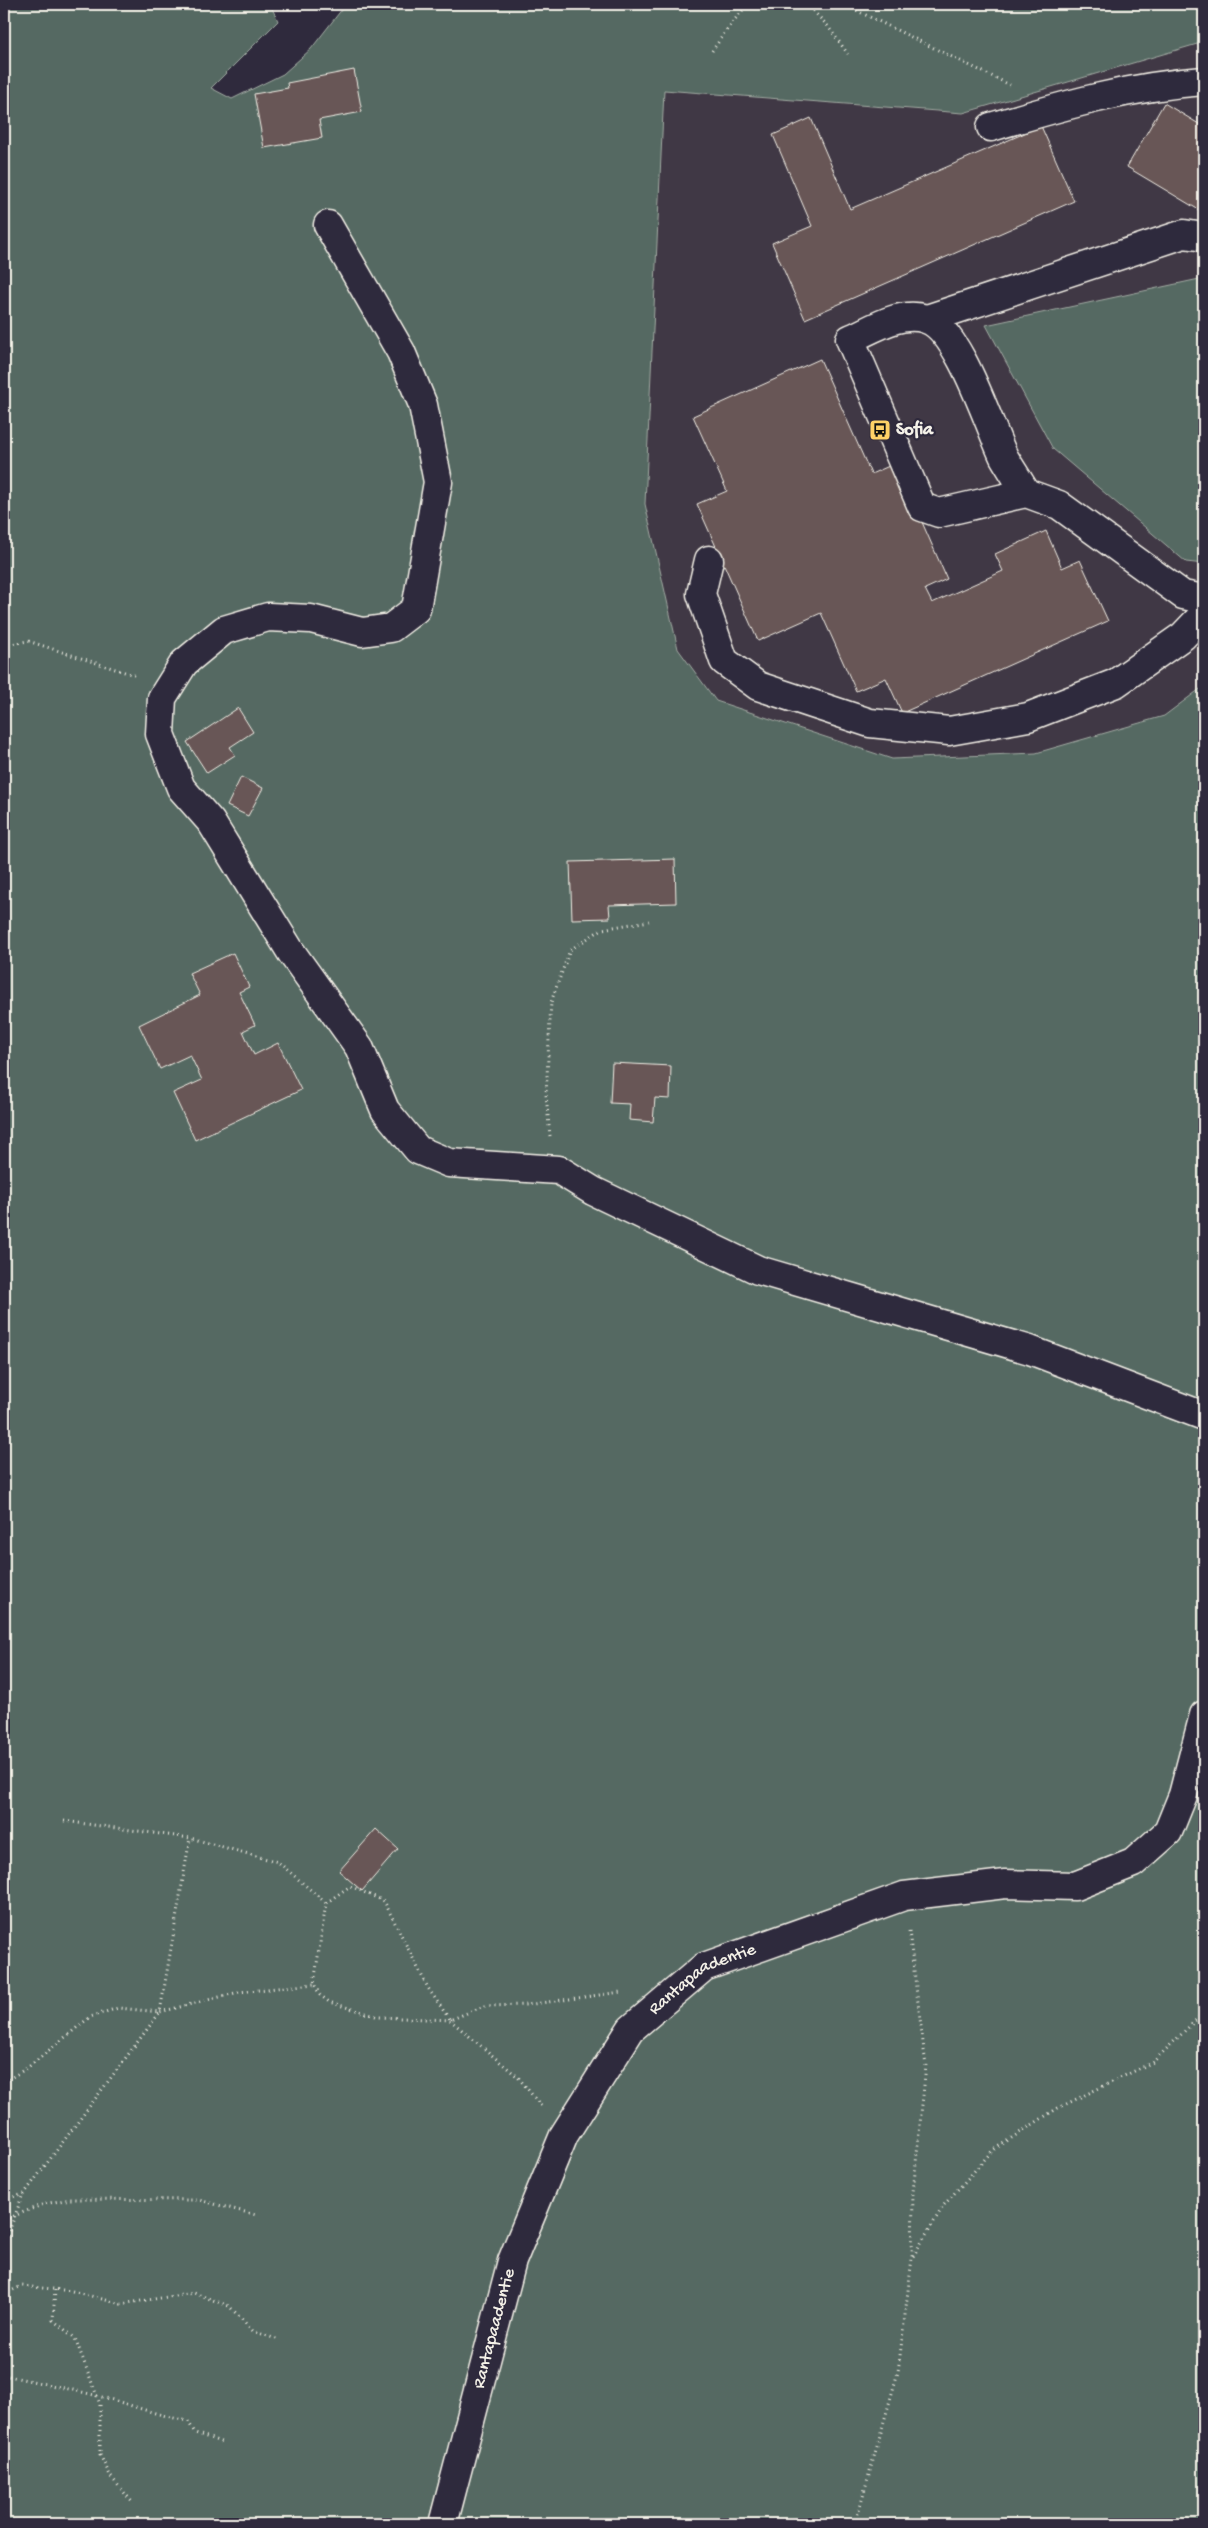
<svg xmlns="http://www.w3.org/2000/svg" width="1208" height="2528" font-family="'Gochi Hand',sans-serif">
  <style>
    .built { fill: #403744 }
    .green { fill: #546962; stroke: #a4ada5 }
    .building { fill: #685656; stroke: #f4f1e8 }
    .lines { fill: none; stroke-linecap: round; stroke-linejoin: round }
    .minor-casing { stroke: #f4f1e8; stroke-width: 31 }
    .path { stroke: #f4f1e8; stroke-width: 3; stroke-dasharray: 1 4; stroke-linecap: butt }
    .minor { stroke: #2f2a3d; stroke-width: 28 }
    .labels { text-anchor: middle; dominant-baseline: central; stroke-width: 4.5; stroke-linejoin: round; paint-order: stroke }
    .poi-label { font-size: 18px; font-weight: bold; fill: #f4f1e8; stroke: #2f2a3d; text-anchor: start }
    .street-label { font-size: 18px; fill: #f4f1e8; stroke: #2f2a3d }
  </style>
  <rect width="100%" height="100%" fill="#2f2a3d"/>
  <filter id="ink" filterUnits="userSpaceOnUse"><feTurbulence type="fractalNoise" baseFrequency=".02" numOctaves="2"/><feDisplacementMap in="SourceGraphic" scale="10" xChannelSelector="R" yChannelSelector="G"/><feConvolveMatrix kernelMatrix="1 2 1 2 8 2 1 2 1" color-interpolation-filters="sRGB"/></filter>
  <g filter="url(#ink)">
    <path class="built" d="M 1204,42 L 1204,278 L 986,325 L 1186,562 L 1204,564 L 1204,686 L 1164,716 L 1036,753 L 892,759 L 717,702 L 678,649 L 645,504 L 664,90 L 963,113 Z"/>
    <path class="green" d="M 4,4 L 270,4 L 278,21 L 211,88 L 232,99 L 283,74 L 311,49 L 346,4 L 1204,4 L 1204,42 L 963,113 L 664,90 L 645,504 L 678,649 L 716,701 L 892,759 L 1036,753 L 1164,716 L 1204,686 L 1204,2524 L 4,2524 Z
      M 1204,278 L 1204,564 L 1186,562 L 1053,449 L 986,325 Z"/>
    <path class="building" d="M 354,70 L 362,112 L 319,120 L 322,138 L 264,148 L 254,94 L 288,88 L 287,83 Z
      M 1164,103 L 1204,127 L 1204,213 L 1127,167 Z
      M 811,118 L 850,209 L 1041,126 L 1074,201 L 805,319 L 772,243 L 812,226 L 773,135 Z
      M 820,359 L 871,474 L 896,463 L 947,579 L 925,589 L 932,603 L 1003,571 L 995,554 L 1046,531 L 1062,568 L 1080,560 L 1108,621 L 902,713 L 886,678 L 856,691 L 821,613 L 758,641 L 697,504 L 727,491 L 693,416 Z
      M 238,708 L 253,732 L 230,747 L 235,755 L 207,773 L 187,742 Z
      M 241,777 L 263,788 L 248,816 L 227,806 Z
      M 675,859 L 676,903 L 609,905 L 610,918 L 572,919 L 570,862 Z
      M 233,953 L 249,987 L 239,992 L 255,1025 L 243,1031 L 254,1055 L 278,1043 L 301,1090 L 195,1140 L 173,1093 L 202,1080 L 190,1055 L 160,1069 L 139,1025 L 200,995 L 189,973 Z
      M 612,1063 L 671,1066 L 670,1099 L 655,1098 L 653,1122 L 629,1120 L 630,1104 L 610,1103 Z
      M 376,1829 L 398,1849 L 362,1891 L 339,1871 Z"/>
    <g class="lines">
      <g class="minor-casing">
        <g id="minor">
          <path d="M 991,127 C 1061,106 1131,86 1204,81"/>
          <path d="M 328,225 L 401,352 L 423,405 L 438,482 L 416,609 L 391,628 L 362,632 L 311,619 L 268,617 L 224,630 L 184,663 L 162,698 L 160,734 L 181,788 L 211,822 L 291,952 L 359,1047 L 385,1110 L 418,1150 L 449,1163 L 559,1170 L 593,1191 L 758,1270 L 1030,1350 L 1204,1416"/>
          <path d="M 927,319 L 1184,234 L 1204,237"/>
          <path d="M 1026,493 C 1019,481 1011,469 1004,457 C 989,426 959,329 926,319 C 901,310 873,329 850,339 L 922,507 L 939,513 L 1026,493 L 1059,505 L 1183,595 L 1204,599"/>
          <path d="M 709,560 L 701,594 L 724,661 L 758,686 L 870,723 L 949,731 L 1028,717 L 1116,683 L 1183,636 L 1204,614"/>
          <path id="s1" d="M 443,2524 L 512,2261 L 564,2135 L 631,2029 L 704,1967 L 904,1896 L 1005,1884 L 1075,1886 L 1133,1863 L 1168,1832 L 1183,1795 L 1204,1715"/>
        </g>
      </g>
      <path class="path" d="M 806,4 L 827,25 L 848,54
        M 843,4 L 1010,85
        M 712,51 L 731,24 L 748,4
        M 4,645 L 28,641 L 137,676
        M 550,1136 L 546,1095 L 551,1002 L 570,950 L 602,929 L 649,921
        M 64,1821 L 190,1838 L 278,1862 L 326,1903
        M 909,1931 L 926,2066 L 913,2192 L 912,2258
        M 4,2082 L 27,2068 L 90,2017 L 118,2008 L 160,2012 L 239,1992 L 314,1984
        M 541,2106 L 518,2077 L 450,2020 L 379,2017 L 329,2002 L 320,1995 L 314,1984 L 326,1903 L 350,1886 L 384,1901 L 428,1988 L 450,2020 L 484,2006 L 526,2005 L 621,1992
        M 4,2199 L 24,2194 L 160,2012 L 190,1838
        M 4,2220 L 44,2204 L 70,2199 L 199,2200 L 256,2215
        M 4,2245 L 23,2194
        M 55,2290 L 53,2320 L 75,2338 L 100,2404 L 100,2455 L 111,2477 L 133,2503
        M 4,2294 L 22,2286 L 72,2291 L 121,2304 L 194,2293 L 229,2306 L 253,2331 L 279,2340
        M 4,2375 C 40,2383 77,2390 113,2400 C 139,2408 162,2416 188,2421 L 195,2433 L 221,2442
        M 169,2524 L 170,2523
        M 855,2524 L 898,2372 L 912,2258 L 944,2205 L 993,2150 L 1058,2108 L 1153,2062 L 1204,2012"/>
      <use href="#minor" class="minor"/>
    </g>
  </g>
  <defs>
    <g id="bus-square" transform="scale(1.125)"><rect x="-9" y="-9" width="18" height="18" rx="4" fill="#ffd166" stroke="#2f2a3d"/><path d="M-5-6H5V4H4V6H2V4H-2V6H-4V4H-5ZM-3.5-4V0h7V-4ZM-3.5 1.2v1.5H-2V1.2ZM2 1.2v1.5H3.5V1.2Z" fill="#111"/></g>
  </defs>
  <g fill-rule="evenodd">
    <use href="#bus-square" x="880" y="430"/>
  </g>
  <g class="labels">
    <g class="poi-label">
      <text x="896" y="430">Sofia</text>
    </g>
    <g class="street-label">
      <text stroke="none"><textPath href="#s1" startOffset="622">Rantapaadentie</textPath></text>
      <text stroke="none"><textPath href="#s1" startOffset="202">Rantapaadentie</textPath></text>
    </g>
  </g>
  <rect width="1208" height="2528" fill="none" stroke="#2f2a3d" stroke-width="20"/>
  <rect x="10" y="10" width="1188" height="2508" fill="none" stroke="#f4f1e8" stroke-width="2" filter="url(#ink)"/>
</svg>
